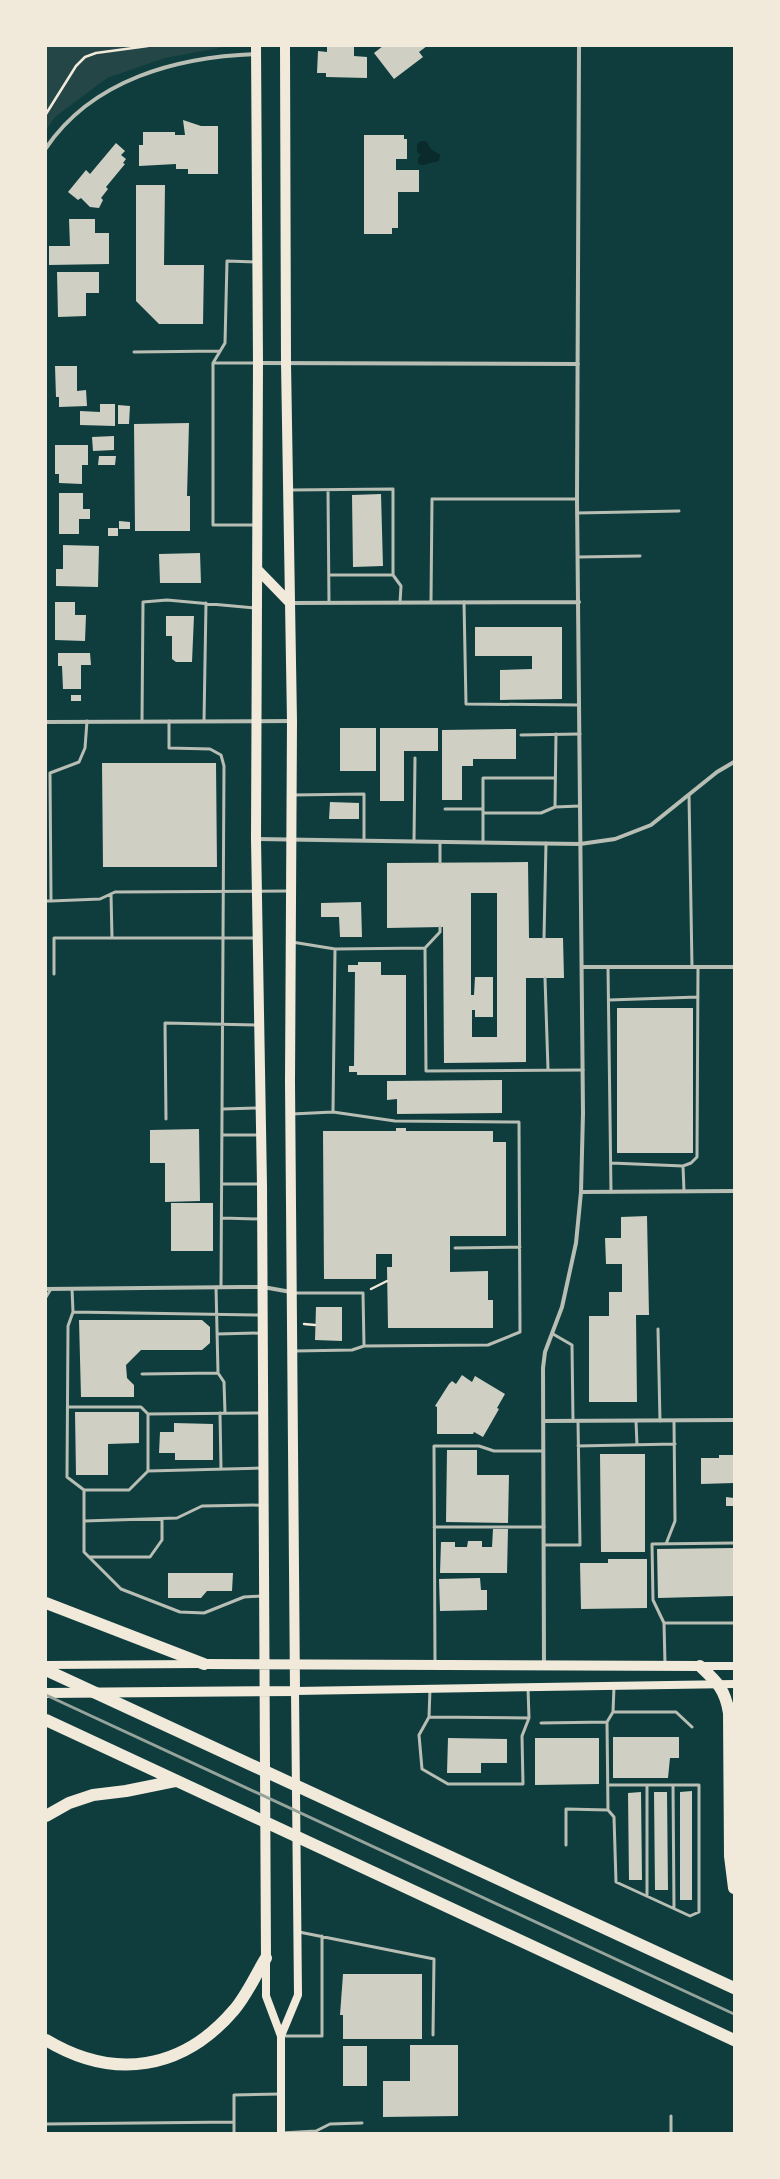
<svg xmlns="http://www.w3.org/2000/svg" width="780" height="2179" font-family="Inter,sans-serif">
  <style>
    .green { fill: #244646 }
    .water { fill: #0a2a2b }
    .building { fill: #cfcfc3; fill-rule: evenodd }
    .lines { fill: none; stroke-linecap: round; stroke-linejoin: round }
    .path { stroke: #f1e9da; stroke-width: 2.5 }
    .service { stroke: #b8beb3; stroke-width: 3 }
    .minor { stroke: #b8beb3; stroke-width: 4 }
    .secondary { stroke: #f1e9da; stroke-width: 8 }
    .primary { stroke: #f1e9da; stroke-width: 10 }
    .motorway { stroke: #f1e9da; stroke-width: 12 }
    .rail { stroke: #97a49c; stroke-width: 3 }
  </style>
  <rect width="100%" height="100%" fill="#0f3d3e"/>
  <path class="green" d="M 46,46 L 229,46 L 165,58 L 107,78 L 55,117 L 46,130 Z"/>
  <path class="water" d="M 421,141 L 426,141 L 431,149 L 440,155 L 439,161 L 423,165 L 418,164 L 418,158 L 421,155 L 417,152 L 417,144 Z"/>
  <path class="building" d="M 383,46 L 427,46 L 419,52 L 423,57 L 394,79 L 374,53 Z
    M 327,47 L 354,47 L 354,56 L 367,57 L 367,78 L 326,77 L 326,73 L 317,73 L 318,51 L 327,52 Z
    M 183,120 L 201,126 L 218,126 L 218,174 L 188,174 L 188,169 L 176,169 L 176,164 L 139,166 L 139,145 L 143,145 L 143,132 L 175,132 L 175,135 L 185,135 Z
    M 364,135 L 404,135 L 404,139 L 407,139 L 407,159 L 396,159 L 396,170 L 419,170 L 419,192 L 398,192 L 398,228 L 392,228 L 392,234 L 364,234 Z
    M 116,143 L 125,151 L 121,155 L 126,159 L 123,163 L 125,164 L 106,187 L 108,189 L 101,198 L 103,200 L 99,208 L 90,207 L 81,198 L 78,200 L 68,192 L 86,170 L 90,174 Z
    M 136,185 L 165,185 L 164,265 L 204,265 L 203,324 L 159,324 L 136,301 Z
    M 69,219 L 95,219 L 95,233 L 109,233 L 109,264 L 49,265 L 49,246 L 70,246 Z
    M 57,272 L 99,272 L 99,293 L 86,293 L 86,316 L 58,317 Z
    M 55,366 L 77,366 L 77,391 L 86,390 L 87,406 L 59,407 L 59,397 L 56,397 Z
    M 100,404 L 115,404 L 115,426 L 80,425 L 80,411 L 100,412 Z
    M 118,405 L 130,406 L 129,424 L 118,424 Z
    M 189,423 L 187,496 L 190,496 L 190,531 L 135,531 L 134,424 Z
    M 114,436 L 114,450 L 93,451 L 92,437 Z
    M 55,445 L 88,445 L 88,465 L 82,465 L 82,484 L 59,483 L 59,474 L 55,474 Z
    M 99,456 L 116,456 L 115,465 L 98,465 Z
    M 59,493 L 83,493 L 83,509 L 90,509 L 90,519 L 79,519 L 79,534 L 59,534 Z
    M 381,494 L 383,566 L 353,567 L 352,495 Z
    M 119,521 L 130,522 L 130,529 L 119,529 Z
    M 108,528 L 118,528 L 118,536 L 108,536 Z
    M 63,545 L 99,546 L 98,587 L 56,586 L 56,569 L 63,569 Z
    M 200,553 L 201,583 L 160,583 L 159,554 Z
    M 55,602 L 75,602 L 75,615 L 86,615 L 85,641 L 55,640 Z
    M 166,616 L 194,616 L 192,662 L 176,662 L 172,659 L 172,636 L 166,636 Z
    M 475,627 L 562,627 L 562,699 L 500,700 L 500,670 L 532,669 L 532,656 L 475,656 Z
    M 58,653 L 90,653 L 91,665 L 81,665 L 81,689 L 63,689 L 62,666 L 58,666 Z
    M 71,695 L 81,695 L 81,701 L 71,701 Z
    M 340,728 L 376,728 L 376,771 L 340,771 Z
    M 380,728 L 438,728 L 438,751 L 404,751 L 404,801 L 380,801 Z
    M 516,729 L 516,759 L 473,759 L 473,766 L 462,766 L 462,800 L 442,800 L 442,730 Z
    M 102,763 L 216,763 L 217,867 L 103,867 Z
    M 330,802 L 359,803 L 359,819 L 329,819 Z
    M 528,862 L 529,938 L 563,938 L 564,978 L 526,978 L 526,1062 L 444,1063 L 443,927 L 387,928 L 387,863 ZM 471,893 L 497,893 L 497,1037 L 472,1037 L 472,1010 L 475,1010 L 475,1017 L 493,1017 L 493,977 L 475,977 L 474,995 L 471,995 Z
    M 361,902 L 362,937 L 340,937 L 339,917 L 321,917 L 321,903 Z
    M 358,962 L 381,962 L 381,975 L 406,975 L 406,1075 L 357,1075 L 357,1072 L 349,1072 L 349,1066 L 354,1066 L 355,972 L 348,972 L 348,965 L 358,965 Z
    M 617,1008 L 693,1008 L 693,1153 L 617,1153 Z
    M 502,1080 L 502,1113 L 397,1114 L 397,1099 L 387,1100 L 387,1081 Z
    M 396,1128 L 406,1128 L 406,1131 L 493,1131 L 493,1142 L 506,1142 L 506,1236 L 450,1236 L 450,1272 L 488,1271 L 488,1300 L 493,1300 L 493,1328 L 388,1328 L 387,1267 L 392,1267 L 392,1254 L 376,1254 L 376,1279 L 324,1279 L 323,1131 L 396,1131 Z
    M 199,1129 L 200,1201 L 165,1202 L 165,1163 L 150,1163 L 150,1130 Z
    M 171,1203 L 213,1203 L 213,1251 L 171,1251 Z
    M 647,1216 L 649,1315 L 629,1315 L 636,1315 L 637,1402 L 589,1402 L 589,1316 L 609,1316 L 609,1292 L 622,1292 L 622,1264 L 606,1264 L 605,1238 L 621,1238 L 621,1217 Z
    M 316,1307 L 342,1307 L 342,1341 L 315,1340 Z
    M 79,1320 L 202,1320 L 210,1327 L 210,1343 L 202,1350 L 141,1350 L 126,1365 L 127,1378 L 134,1385 L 134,1397 L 81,1397 Z
    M 462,1375 L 472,1382 L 475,1376 L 505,1394 L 497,1408 L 499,1409 L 483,1437 L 474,1432 L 473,1434 L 437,1434 L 437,1407 L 435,1406 L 449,1384 L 452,1381 L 456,1384 Z
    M 75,1412 L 139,1412 L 139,1443 L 108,1444 L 108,1475 L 76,1475 Z
    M 174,1423 L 213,1424 L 213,1460 L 175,1460 L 175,1453 L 159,1453 L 160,1432 L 174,1432 Z
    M 447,1450 L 477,1450 L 477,1475 L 509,1475 L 508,1523 L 446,1522 Z
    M 600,1454 L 645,1454 L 645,1552 L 601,1552 Z
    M 719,1455 L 734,1455 L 734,1483 L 701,1484 L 701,1458 L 719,1458 Z
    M 726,1497 L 734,1498 L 734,1506 L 726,1506 Z
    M 493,1529 L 508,1529 L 507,1573 L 440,1573 L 441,1542 L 455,1542 L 455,1547 L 467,1547 L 468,1541 L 482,1541 L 482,1547 L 492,1547 Z
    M 734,1548 L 734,1596 L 658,1598 L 657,1549 Z
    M 608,1559 L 647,1559 L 647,1608 L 581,1609 L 580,1563 L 608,1563 Z
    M 168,1573 L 233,1573 L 232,1591 L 207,1591 L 201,1598 L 168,1598 Z
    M 480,1578 L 481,1590 L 487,1590 L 487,1610 L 440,1611 L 439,1579 Z
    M 613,1737 L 679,1737 L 679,1758 L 670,1758 L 668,1778 L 613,1778 Z
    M 448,1738 L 507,1739 L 507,1763 L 481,1763 L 481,1773 L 447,1773 Z
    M 535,1738 L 599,1738 L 599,1784 L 535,1785 Z
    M 692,1791 L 692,1900 L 680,1900 L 680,1792 Z
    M 641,1792 L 642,1880 L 629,1880 L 628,1793 Z
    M 654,1792 L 667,1792 L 668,1890 L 655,1890 Z
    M 343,1974 L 422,1974 L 422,2039 L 343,2039 L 343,2015 L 340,2015 Z
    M 410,2045 L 458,2045 L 458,2116 L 383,2117 L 383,2081 L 410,2081 Z
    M 343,2046 L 367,2046 L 367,2086 L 343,2086 Z"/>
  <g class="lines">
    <path class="path" d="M 46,114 L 76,66 L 85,57 L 96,53 L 148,46
      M 371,1289 L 387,1281
      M 304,1324 L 315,1325"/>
    <path class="service" d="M 134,352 L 220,351
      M 213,363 L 256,363
      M 290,490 L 393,489 L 393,575 L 401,586 L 400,603
      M 328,490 L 329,603
      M 577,513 L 679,511
      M 255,525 L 213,525 L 213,363 L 225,343 L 227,261 L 256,262
      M 578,557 L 640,556
      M 329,575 L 393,575
      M 431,602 L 432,499 L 577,499
      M 464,602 L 466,704 L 579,705
      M 142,721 L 143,602 L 167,600 L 255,608
      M 169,721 L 169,748 L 210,749 L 221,755 L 224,766 L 221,1287
      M 204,721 L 206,603
      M 521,735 L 580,734
      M 293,795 L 364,794 L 364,840
      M 689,795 L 692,967
      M 555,807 L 580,806
      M 445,809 L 483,809
      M 483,813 L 541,813 L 555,807 L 556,734
      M 414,841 L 415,758
      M 440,842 L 440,863
      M 483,842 L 483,778 L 555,778
      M 111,894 L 112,938
      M 46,901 L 51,901 L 50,773 L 79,762 L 85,748 L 87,721
      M 51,901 L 100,899 L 115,892 L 290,891
      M 544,938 L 546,843
      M 292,942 L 335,949 L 333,1112
      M 425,948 L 440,932 L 440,927
      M 335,949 L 425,948 L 426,1071 L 583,1070
      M 608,967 L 611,1192
      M 54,974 L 54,938 L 256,938
      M 545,978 L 548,1069
      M 609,1000 L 698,997
      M 223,1109 L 259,1108
      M 292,1114 L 333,1112 L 395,1121 L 519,1122 L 520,1332 L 488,1345 L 364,1346 L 352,1350 L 295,1351
      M 166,1119 L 165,1023 L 257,1025
      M 222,1135 L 259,1135
      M 611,1163 L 683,1166 L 691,1163 L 697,1157 L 698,967
      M 683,1166 L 684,1191
      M 222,1184 L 260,1184
      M 222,1218 L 260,1219
      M 455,1248 L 520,1247
      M 72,1289 L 73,1312 L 68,1326 L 67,1477 L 84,1490 L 84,1521 L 177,1518 L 202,1506 L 263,1505
      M 294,1293 L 363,1293 L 364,1346
      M 46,1297 L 51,1289
      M 73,1312 L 261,1315
      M 658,1329 L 660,1421
      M 217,1334 L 261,1333
      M 553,1334 L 572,1345 L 573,1421
      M 218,1373 L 224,1382 L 225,1413
      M 142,1374 L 218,1373 L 216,1287
      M 68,1407 L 141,1407 L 148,1414 L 148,1471
      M 220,1413 L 221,1469
      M 148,1414 L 261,1413
      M 636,1421 L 637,1445
      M 578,1446 L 675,1444
      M 84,1490 L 129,1490 L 148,1471 L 262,1468
      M 84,1521 L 84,1552 L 121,1589 L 180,1612 L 204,1613 L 244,1597 L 261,1596
      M 434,1527 L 544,1527
      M 666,1544 L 675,1521 L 674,1421
      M 544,1545 L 580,1545 L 578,1421
      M 89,1557 L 150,1557 L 162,1540 L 162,1519
      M 664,1623 L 653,1600 L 652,1544 L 734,1543
      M 435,1663 L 434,1446 L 479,1446 L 494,1451 L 543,1451
      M 665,1664 L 664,1623 L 734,1623
      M 528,1688 L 529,1718 L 522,1736 L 523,1784 L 448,1784 L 422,1769 L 419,1735 L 429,1717 L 529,1718
      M 613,1712 L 676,1712 L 692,1727
      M 429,1717 L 430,1689
      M 541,1723 L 607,1722
      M 608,1785 L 699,1785 L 699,1912 L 690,1916 L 616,1882 L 614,1817 L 608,1810 L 607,1722 L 613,1712 L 614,1687
      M 673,1785 L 674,1908
      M 566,1845 L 566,1809 L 608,1810
      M 647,1896 L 647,1785
      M 299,1932 L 434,1959 L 433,2035
      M 282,2036 L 322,2036 L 322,1936
      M 46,2124 L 234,2122
      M 316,2131 L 330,2124 L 362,2123
      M 234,2133 L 234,2095 L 281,2094
      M 281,2133 L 316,2131 L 316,2133
      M 671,2133 L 671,2116"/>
    <path class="minor" d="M 46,148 C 93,79 177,57 256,54
      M 259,363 L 578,364
      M 291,603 L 579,602
      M 46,722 L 291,721
      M 257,839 L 580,844 L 615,839 L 651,825 L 717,772 L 734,762
      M 582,967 L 734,967
      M 581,1192 L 734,1191
      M 46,1289 L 243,1287 L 263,1287 L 291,1292
      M 543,1421 L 734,1420
      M 544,1664 L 543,1368 L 545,1352 L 562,1307 L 576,1243 L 581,1192 L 583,1113 L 577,499 L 579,46"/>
    <path class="secondary" d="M 46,1665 L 198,1664
      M 700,1666 L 734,1666
      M 266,1958 L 266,1996 L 281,2036 L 281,2133
      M 281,2036 L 298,1995 L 295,1691 L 734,1684"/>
    <path class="primary" d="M 256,46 L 258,363 L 256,839 L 262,1185 L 266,1958
      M 257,569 L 290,603
      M 204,1664 L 700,1666
      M 46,1693 L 295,1691 L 290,1082 L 292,721 L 286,363 L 285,46"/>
    <path class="motorway" d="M 46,1603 L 204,1664
      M 700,1666 C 717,1682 725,1689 729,1713 L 730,1856 L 734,1888
      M 46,1670 L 734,1988
      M 46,1720 L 734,2040
      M 46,1816 L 69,1803 L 93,1795 L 126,1791 L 175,1781
      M 46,2040 C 114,2081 183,2070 234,2010 C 247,1995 256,1974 266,1958"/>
    <path class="rail" d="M 46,1695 L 734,2014"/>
  </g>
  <rect width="780" height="2179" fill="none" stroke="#f1e9da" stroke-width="94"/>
</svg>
